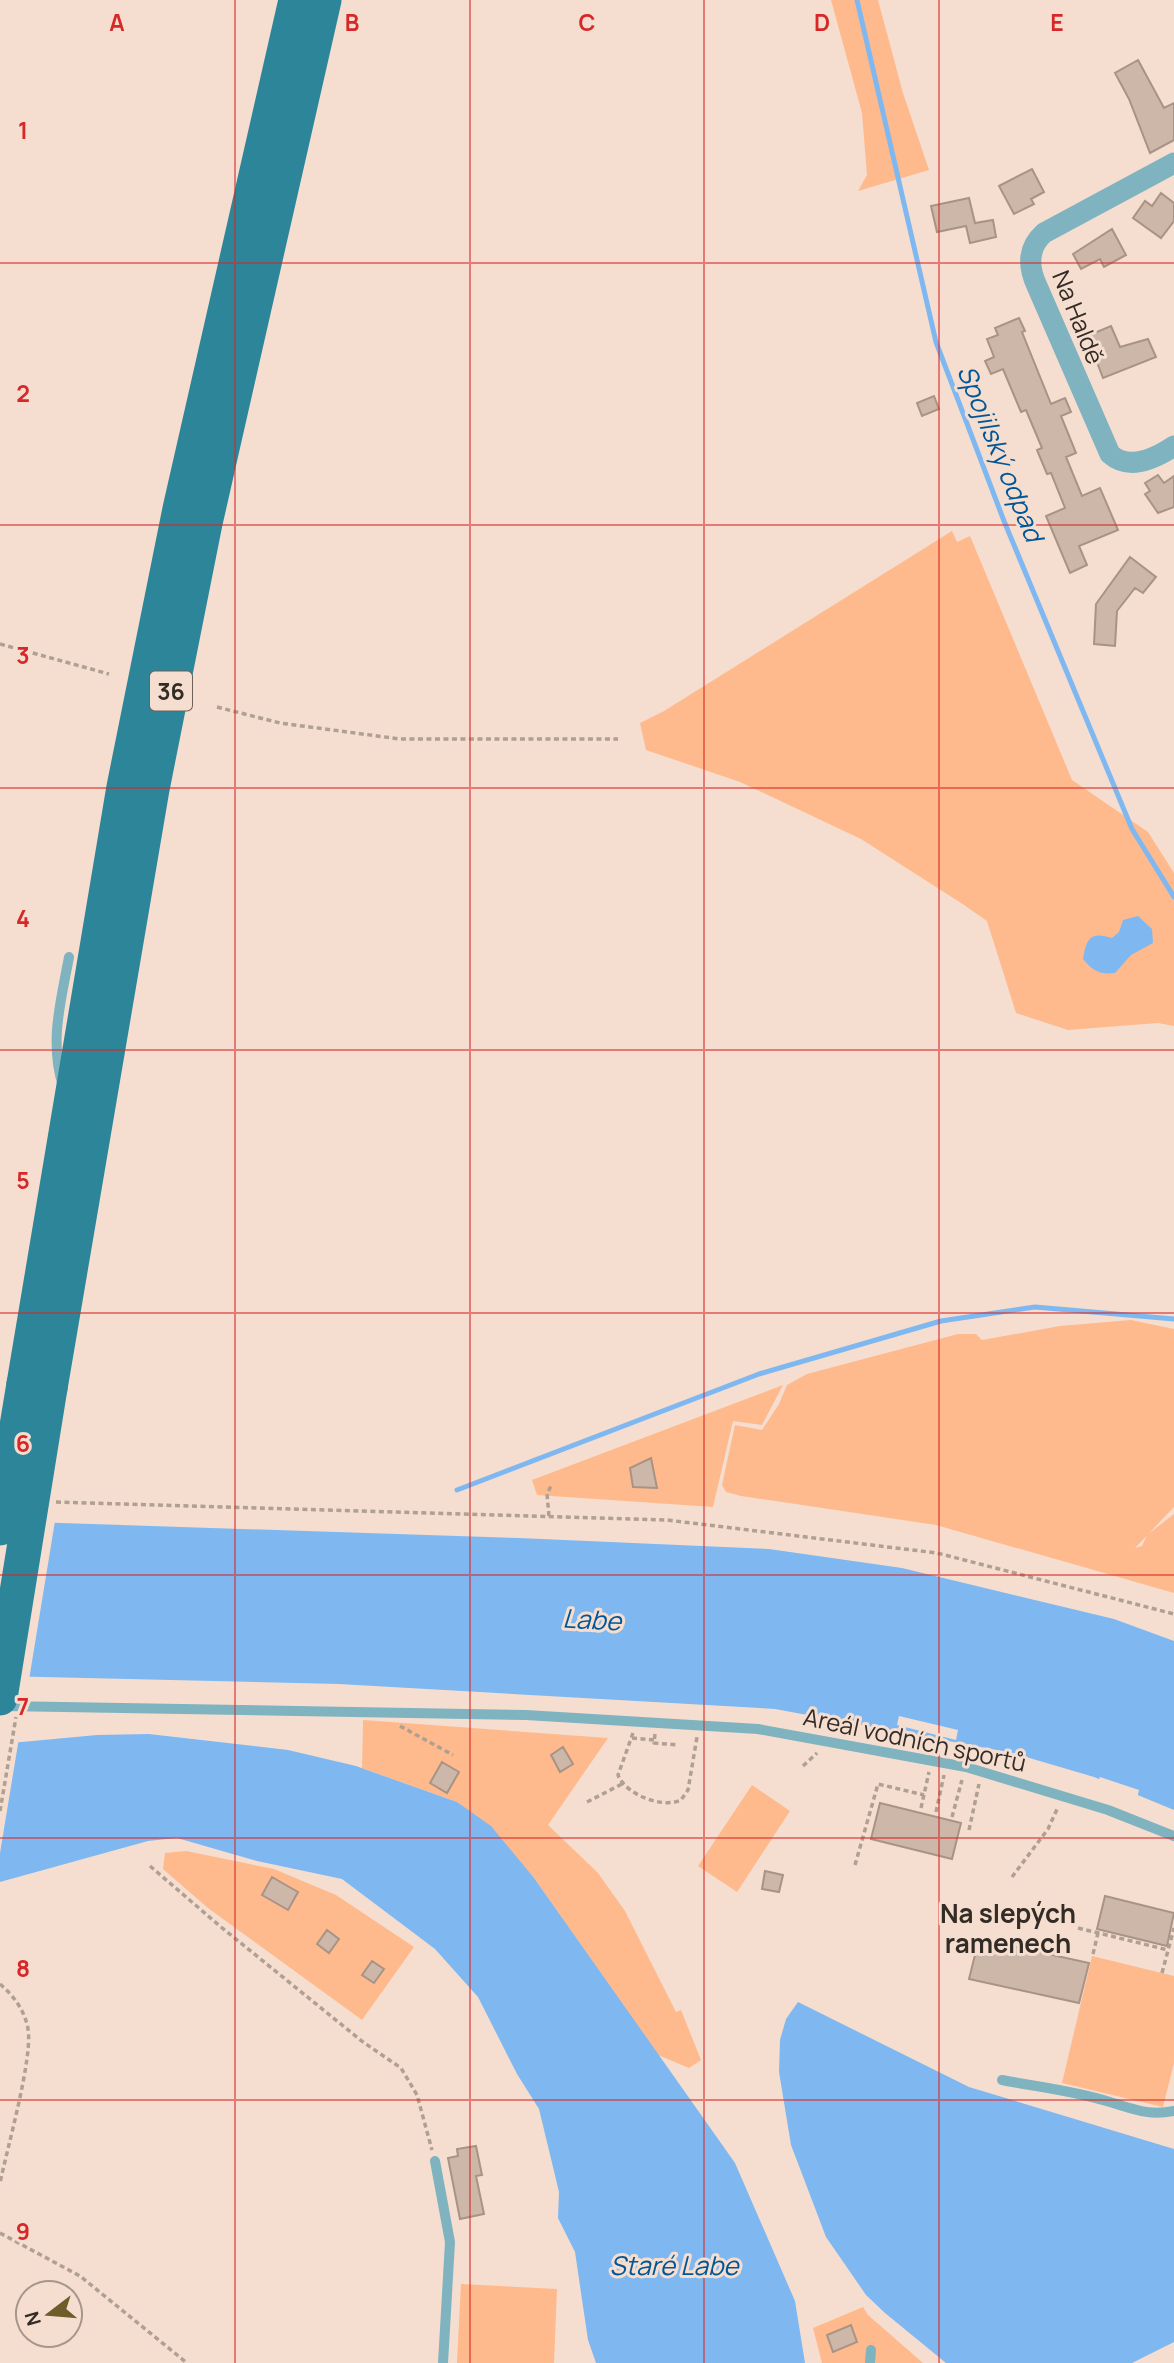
<svg xmlns="http://www.w3.org/2000/svg" width="1174" height="2363" font-family="Manrope,sans-serif">
  <style>
    .green { fill: #feba8d }
    .water { fill: #7fb8f1 }
    .pier { fill: #f5decf }
    .lines { fill: none; stroke-linecap: round; stroke-linejoin: round }
    .stream { stroke: #7fb8f1; stroke-width: 5 }
    .building { fill: #cdb7a8; stroke: #a89385; stroke-width: 2 }
    .path { stroke: #b09f93; stroke-width: 3.5; stroke-dasharray: 5 3.5; stroke-linecap: butt }
    .lane { stroke: #7fb3c0; stroke-width: 10 }
    .street { stroke: #7fb3c0; stroke-width: 21 }
    .primary { stroke: #2c8599; stroke-width: 35 }
    .path-bridge { stroke: #b09f93; stroke-width: 3.5; stroke-dasharray: 5 3.5; stroke-linecap: butt }
    .primary-bridge { stroke: #2c8599; stroke-width: 35 }
    .grid { fill: none; stroke: #d62828; stroke-width: 2; stroke-opacity: 0.55 }
    .labels { text-anchor: middle; dominant-baseline: central; stroke-width: 6; stroke-linejoin: round; paint-order: stroke }
    .shield { fill: #f5decf; stroke: #6d6158; stroke-width: 2 }
    .shield-label { font-size: 23px; font-weight: bold; fill: #332b25 }
    .street-label { font-size: 24px; fill: #332b25; stroke: #f5decf }
    .water-label { font-size: 26px; font-style: italic; fill: #005697; stroke: #f5decf }
    .neighbourhood-label { font-size: 26px; font-weight: bold; fill: #332b25; stroke: #f5decf }
    .grid-label { font-size: 23px; text-anchor: middle; font-weight: bold; fill: #d62828; stroke: #f5decf; stroke-width: 6; stroke-linejoin: round; paint-order: stroke }
  </style>
  <rect width="100%" height="100%" fill="#f5decf"/>
  <path class="green" d="M 831,0 L 878,0 L 903,93 L 929,170 L 858,191 L 867,175 L 862,113 Z
    M 952,531 L 957,542 L 970,536 L 1072,780 L 1148,832 L 1174,873 L 1174,1026 L 1158,1023 L 1068,1030 L 1016,1013 L 987,921 L 961,903 L 861,839 L 740,782 L 646,750 L 640,723 L 664,711 Z
    M 1131,1320 L 1174,1329 L 1174,1507 L 1135,1548 L 1142,1546 L 1147,1535 L 1174,1514 L 1174,1593 L 936,1525 L 741,1496 L 726,1492 L 722,1485 L 735,1425 L 762,1430 L 779,1404 L 787,1385 L 807,1374 L 958,1334 L 976,1334 L 982,1340 L 1060,1326 Z
    M 783,1385 L 762,1425 L 733,1421 L 713,1507 L 537,1495 L 532,1480 Z
    M 363,1720 L 608,1738 L 548,1825 L 598,1873 L 625,1911 L 676,2012 L 681,2010 L 701,2060 L 689,2068 L 658,2055 L 534,1878 L 457,1802 L 362,1768 Z
    M 752,1785 L 790,1811 L 737,1892 L 698,1866 Z
    M 186,1851 L 274,1869 L 336,1895 L 414,1947 L 362,2020 L 208,1908 L 163,1869 L 165,1853 Z
    M 1092,1956 L 1174,1976 L 1174,2063 L 1163,2107 L 1062,2083 Z
    M 461,2284 L 557,2289 L 554,2363 L 457,2363 Z
    M 863,2307 L 868,2315 L 923,2363 L 822,2363 L 813,2328 Z"/>
  <path class="water" d="M 1138,916 L 1152,929 L 1153,943 L 1131,955 L 1115,973 C 1100,975 1093,971 1083,959 C 1086,938 1091,931 1112,938 L 1119,932 L 1123,920 Z
    M 0,1521 L 519,1538 L 769,1549 L 902,1568 L 1114,1619 L 1174,1641 L 1174,1810 L 1094,1777 L 1013,1753 L 775,1709 L 339,1684 L 0,1676 Z
    M 149,1734 L 288,1750 L 356,1766 L 457,1802 L 491,1826 L 534,1878 L 735,2163 L 795,2301 L 805,2363 L 596,2363 L 588,2340 L 575,2252 L 558,2218 L 559,2192 L 539,2109 L 517,2074 L 478,1997 L 435,1949 L 342,1879 L 257,1861 L 177,1838 L 148,1841 L 0,1882 L 0,1744 L 97,1735 Z
    M 798,2002 L 969,2087 L 1174,2149 L 1174,2342 L 1132,2363 L 946,2363 L 885,2313 L 866,2295 L 826,2237 L 791,2145 L 779,2072 L 780,2040 L 786,2019 Z"/>
  <path class="pier" d="M 0,1518 L 55,1521 L 29,1680 L 0,1680 Z
    M 899,1716 L 958,1730 L 956,1740 L 897,1725 Z
    M 19,1738 L 0,1853 L 0,1741 Z
    M 1100,1777 L 1139,1790 L 1137,1798 L 1098,1782 Z"/>
  <g class="lines">
    <path class="stream" d="M 857,0 L 936,342 L 1004,521 L 1132,829 L 1174,897
      M 457,1490 L 759,1374 L 941,1321 L 1035,1307 L 1174,1319"/>
  </g>
  <path class="building" d="M 1138,60 L 1164,108 L 1174,103 L 1174,140 L 1150,153 L 1129,99 L 1115,73 Z
    M 1032,169 L 1044,192 L 1031,199 L 1034,204 L 1014,214 L 999,186 Z
    M 1161,193 L 1174,203 L 1174,221 L 1161,238 L 1133,218 L 1145,201 L 1152,206 Z
    M 969,198 L 975,223 L 993,220 L 996,237 L 970,243 L 966,226 L 937,232 L 931,206 Z
    M 1112,229 L 1126,255 L 1104,267 L 1100,259 L 1081,269 L 1073,254 Z
    M 1019,318 L 1025,331 L 1022,332 L 1051,404 L 1065,398 L 1071,412 L 1061,416 L 1076,453 L 1066,457 L 1082,496 L 1100,488 L 1118,530 L 1079,546 L 1087,565 L 1070,573 L 1046,516 L 1065,508 L 1051,473 L 1047,474 L 1037,450 L 1042,448 L 1026,410 L 1021,412 L 1003,369 L 991,374 L 985,361 L 994,357 L 987,339 L 998,335 L 995,328 Z
    M 1111,326 L 1120,347 L 1148,339 L 1156,357 L 1103,378 L 1087,336 Z
    M 934,396 L 939,409 L 922,416 L 917,403 Z
    M 1158,475 L 1164,483 L 1174,476 L 1174,507 L 1158,513 L 1145,494 L 1150,491 L 1145,483 Z
    M 1130,557 L 1156,577 L 1143,593 L 1135,588 L 1117,611 L 1115,646 L 1094,644 L 1096,604 Z
    M 651,1458 L 657,1488 L 633,1487 L 630,1468 Z
    M 563,1747 L 573,1764 L 560,1772 L 551,1755 Z
    M 442,1762 L 459,1772 L 447,1793 L 430,1783 Z
    M 880,1803 L 961,1823 L 952,1859 L 871,1839 Z
    M 765,1871 L 783,1875 L 779,1892 L 762,1889 Z
    M 272,1877 L 298,1892 L 288,1910 L 262,1895 Z
    M 1105,1896 L 1174,1913 L 1167,1946 L 1097,1929 Z
    M 327,1930 L 339,1939 L 329,1953 L 317,1944 Z
    M 979,1939 L 1089,1963 L 1079,2003 L 969,1979 Z
    M 372,1961 L 384,1969 L 374,1983 L 362,1975 Z
    M 476,2146 L 482,2175 L 476,2176 L 484,2214 L 460,2219 L 448,2158 L 458,2156 L 457,2149 Z
    M 851,2325 L 857,2342 L 833,2352 L 827,2335 Z"/>
  <g class="lines">
    <path class="path" d="M 0,644 L 109,674
      M 217,707 L 280,723 L 400,739 L 618,739
      M 56,1502 L 667,1520 L 937,1553 L 1174,1614
      M 549,1516 L 547,1494 L 551,1486
      M 400,1726 L 453,1755
      M 633,1733 L 618,1775 C 625,1794 662,1809 681,1800 L 688,1790 L 697,1737
      M 655,1734 L 654,1743 L 678,1745
      M 632,1738 L 655,1740
      M 803,1766 L 817,1753
      M 587,1802 L 622,1784
      M 921,1808 L 929,1772
      M 936,1812 L 944,1775
      M 952,1817 L 962,1780
      M 969,1830 L 979,1784
      M 855,1865 L 878,1784 L 924,1795
      M 150,1866 L 221,1927 L 363,2042 L 401,2068 L 417,2095 L 432,2150
      M 1012,1877 L 1048,1829 L 1058,1807
      M 1078,1928 L 1168,1950
      M 1093,1954 L 1098,1933
      M 1162,1973 L 1174,1928
      M 0,1984 C 14,1996 25,2011 28,2029 C 33,2058 7,2149 0,2183
      M 0,2233 L 80,2276 L 187,2363"/>
    <path class="lane" d="M 63,1086 C 49,1042 61,1001 69,957
      M 3,1706 L 526,1715 L 758,1729 L 966,1767 L 1108,1810 L 1174,1836
      M 1002,2080 C 1038,2087 1075,2091 1110,2102 C 1134,2109 1148,2116 1174,2111
      M 435,2161 L 450,2242 L 443,2363
      M 870,2363 L 871,2350"/>
    <path class="street" d="M 1174,163 L 1044,233 C 1027,248 1028,267 1037,286 L 1110,454 C 1129,471 1156,458 1174,446"/>
    <path class="primary" d="M 24,1384 L 124,787 L 180,509 L 296,0
      M 50,1388 L 152,789 L 205,523 L 324,0"/>
    <path class="path-bridge" d="M 0,1811 L 16,1717"/>
    <path class="primary-bridge" d="M 0,1528 L 24,1384
      M 0,1698 L 50,1388"/>
  </g>
  <path class="grid" d="M 235,0 L 235,2363M 470,0 L 470,2363M 704,0 L 704,2363M 939,0 L 939,2363M 0,263 L 1174,263M 0,525 L 1174,525M 0,788 L 1174,788M 0,1050 L 1174,1050M 0,1313 L 1174,1313M 0,1575 L 1174,1575M 0,1838 L 1174,1838M 0,2100 L 1174,2100"/>
  <g class="labels">
    <rect class="shield" x="150" y="671.5" width="42" height="39" rx="5"/>
    <g class="shield-label">
      <text x="171" y="691">36</text>
    </g>
    <g class="street-label">
      <text transform="translate(1079 317) rotate(68)">Na Haldě</text>
      <text transform="translate(915 1739) rotate(12)">Areál vodních sportů</text>
    </g>
    <g class="water-label">
      <text transform="translate(1001 453) rotate(68)">Spojilský odpad</text>
      <text transform="translate(592 1619) rotate(3)">Labe</text>
      <text x="674" y="2265">Staré Labe</text>
    </g>
    <g class="neighbourhood-label">
      <text x="1008" y="1913">Na slepých<tspan x="1008" dy="30">ramenech</tspan></text>
    </g>
  </g>
  <g class="grid-label">
    <text x="117" y="31">A</text>
    <text x="352" y="31">B</text>
    <text x="587" y="31">C</text>
    <text x="822" y="31">D</text>
    <text x="1057" y="31">E</text>
    <text x="23" y="139">1</text>
    <text x="23" y="402">2</text>
    <text x="23" y="664">3</text>
    <text x="23" y="927">4</text>
    <text x="23" y="1189">5</text>
    <text x="23" y="1452">6</text>
    <text x="23" y="1715">7</text>
    <text x="23" y="1977">8</text>
    <text x="23" y="2240">9</text>
  </g>
  <g transform="translate(49 2314) rotate(254)"><circle r="33" fill="#f5decf" stroke="#a7968b" stroke-width="2"/>
  <path d="M0-5L12 26L0 18L-12 26Z" fill="#6e5c2a"/>
  <text y="-10" font-size="19" font-weight="bold" text-anchor="middle" fill="#332b25">N</text>
  </g>
</svg>
